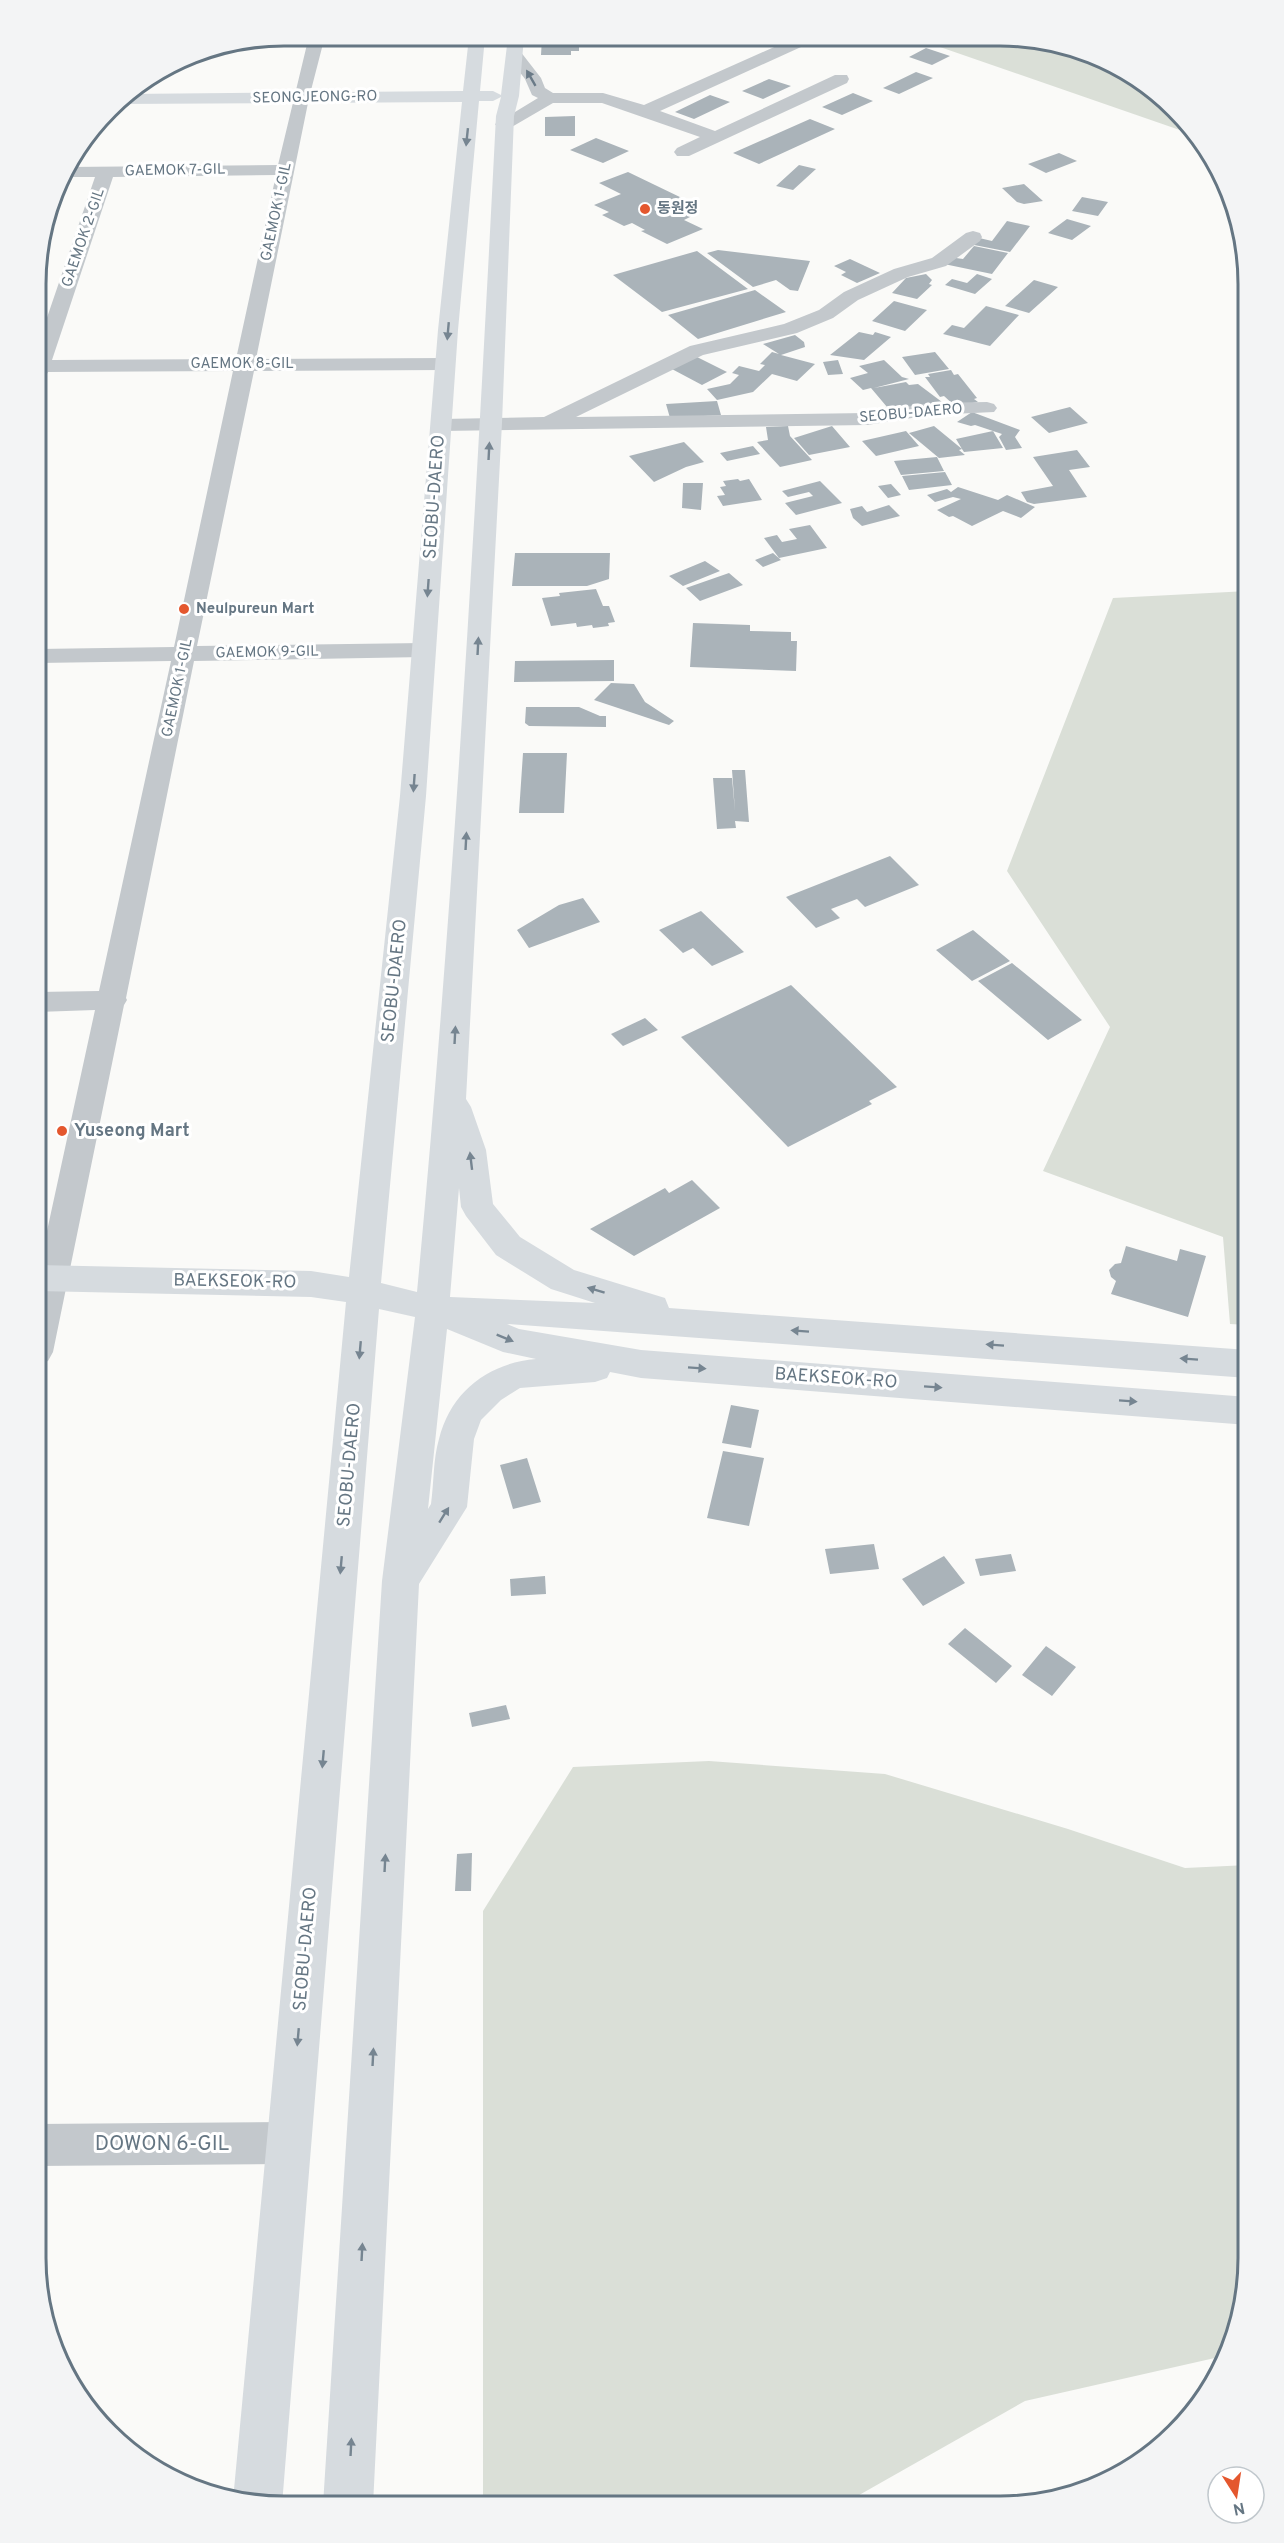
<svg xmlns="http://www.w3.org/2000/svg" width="1284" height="2543" font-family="Overpass,'Noto Sans KR',sans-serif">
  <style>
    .green { fill: #dadfd7 }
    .building { fill: #aab3b9 }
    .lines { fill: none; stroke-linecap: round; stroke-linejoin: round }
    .street { fill: #c3c8cc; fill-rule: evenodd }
    .secondary { fill: #d6dbdf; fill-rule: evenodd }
    .oneway { fill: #6a7a87 }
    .oneway2 { fill: #768591 }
    .poi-dot { fill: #e4572e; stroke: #fff; stroke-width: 2 }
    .labels { text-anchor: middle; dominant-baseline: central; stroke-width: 6; stroke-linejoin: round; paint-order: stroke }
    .far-street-label { font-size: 15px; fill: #657683; stroke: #fff }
    .far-poi-label { font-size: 15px; font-weight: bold; fill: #657683; stroke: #fff; text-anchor: start }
    .street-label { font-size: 18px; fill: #657683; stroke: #fff }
    .poi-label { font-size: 18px; font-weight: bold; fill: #657683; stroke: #fff; text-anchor: start }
    .near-street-label { font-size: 21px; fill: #657683; stroke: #fff }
    .rim { fill: none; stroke: #657683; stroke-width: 3 }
  </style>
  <rect width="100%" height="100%" fill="#fafaf8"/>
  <path class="green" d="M 934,40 L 1047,41 L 1110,62 L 1164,98 L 1197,136 L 940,47 Z
    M 1248,591 L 1248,1325 L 1230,1324 L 1223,1237 L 1043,1171 L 1110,1027 L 1007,871 L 1113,598 Z
    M 709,1761 L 885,1774 L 1068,1829 L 1185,1868 L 1248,1865 L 1247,2275 L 1228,2355 L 1025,2401 L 838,2507 L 483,2505 L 483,1911 L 573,1767 Z"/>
  <path class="building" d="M 542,38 L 573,38 L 572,44 L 579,44 L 579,51 L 571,51 L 571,55 L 541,55 Z
    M 657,38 L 691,39 L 691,44 L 657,44 Z
    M 926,48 L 950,56 L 932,65 L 909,57 Z
    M 916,72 L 933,78 L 899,94 L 883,88 Z
    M 769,79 L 791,86 L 763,99 L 742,91 Z
    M 853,93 L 873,101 L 842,115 L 822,107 Z
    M 710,95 L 730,102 L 694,119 L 675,112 Z
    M 575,116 L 575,136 L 545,136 L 545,117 Z
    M 810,119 L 835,129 L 759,164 L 733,153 Z
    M 596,138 L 629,151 L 603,163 L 570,150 Z
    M 1059,153 L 1077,161 L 1046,173 L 1028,164 Z
    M 799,165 L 816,169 L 793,190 L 776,186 Z
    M 628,172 L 684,199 L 676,203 L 698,213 L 684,220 L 703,229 L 667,244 L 641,231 L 645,230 L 632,223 L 624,226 L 602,215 L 609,212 L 594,205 L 621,194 L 599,183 Z
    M 1024,184 L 1043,201 L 1024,204 L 1017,202 L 1002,188 Z
    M 1082,197 L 1108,202 L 1098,216 L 1072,211 Z
    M 1067,219 L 1091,226 L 1072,240 L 1048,233 Z
    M 1007,221 L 1030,226 L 1010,252 L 969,244 L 975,237 L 992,241 Z
    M 974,246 L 1008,253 L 992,274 L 944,264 L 949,257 L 963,259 Z
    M 718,250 L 810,261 L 798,291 L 790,290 L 776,280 L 753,287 L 707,253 Z
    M 697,251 L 748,289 L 662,312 L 613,275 Z
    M 850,259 L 880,273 L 857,283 L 841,275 L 846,272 L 834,266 Z
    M 926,274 L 932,280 L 929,284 L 932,285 L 917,299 L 892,293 L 906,278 Z
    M 977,274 L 992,279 L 975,294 L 945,285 L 952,279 L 967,283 Z
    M 1034,280 L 1058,287 L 1029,313 L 1005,306 Z
    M 755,290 L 786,312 L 698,339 L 668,315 Z
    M 894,301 L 927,310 L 905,331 L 872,321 Z
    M 986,306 L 1019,315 L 990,346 L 943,334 L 952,325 L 964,328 Z
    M 859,332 L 873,335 L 875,332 L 891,337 L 864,360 L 830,355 Z
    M 795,335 L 804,342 L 805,347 L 781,355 L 815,364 L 797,381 L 772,374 L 753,392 L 717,400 L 707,389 L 730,384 L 739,375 L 732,373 L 739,366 L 759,371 L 765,365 L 760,364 L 772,352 L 779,354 L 763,344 Z
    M 935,352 L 949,369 L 915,375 L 902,357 Z
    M 695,356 L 727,372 L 702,385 L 670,368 Z
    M 838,360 L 843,374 L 828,375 L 823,362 Z
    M 884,360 L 902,377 L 909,379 L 874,388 L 906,382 L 909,385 L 918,384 L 946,405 L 877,417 L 872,410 L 887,407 L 871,388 L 863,390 L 850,378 L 868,373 L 859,366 Z
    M 951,370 L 954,375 L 958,374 L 977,398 L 974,399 L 978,402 L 955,406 L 944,396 L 940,397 L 925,377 L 930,377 L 928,374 Z
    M 717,401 L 721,415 L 670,418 L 666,404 Z
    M 1070,407 L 1088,423 L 1049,433 L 1031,417 Z
    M 972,412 L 1020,430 L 1015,437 L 1022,448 L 1006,450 L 999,437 L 1002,434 L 975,425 L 971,426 L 957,422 Z
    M 788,426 L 790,436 L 812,460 L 780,467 L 757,442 L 768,440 L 766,427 Z
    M 832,426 L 850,447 L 809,455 L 794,438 Z
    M 934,426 L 962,449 L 956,439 L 993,431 L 1003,448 L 964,452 L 962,449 L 959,450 L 965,455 L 939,458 L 909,433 Z
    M 906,431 L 919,446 L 876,456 L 862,441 Z
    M 684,442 L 704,462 L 686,467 L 654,482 L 629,456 Z
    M 753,446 L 760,454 L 727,461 L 720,453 Z
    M 1077,450 L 1090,467 L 1069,470 L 1087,497 L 1034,504 L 1027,502 L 1021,492 L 1053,486 L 1033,457 Z
    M 937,457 L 944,471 L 901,475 L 894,461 Z
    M 945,472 L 952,485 L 909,490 L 902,476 Z
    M 738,479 L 740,481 L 749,479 L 762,500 L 723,506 L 717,496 L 725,495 L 720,487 L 726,486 L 723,481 Z
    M 820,481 L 842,503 L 796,515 L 785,503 L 813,496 L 809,492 L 788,497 L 782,491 Z
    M 683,483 L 703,483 L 701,510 L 682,508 Z
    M 891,484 L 901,495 L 888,498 L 878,486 Z
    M 958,487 L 998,500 L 1007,495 L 1035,507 L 1021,518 L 1003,511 L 972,526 L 953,516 L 949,517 L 937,510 L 961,499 L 953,497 L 935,502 L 927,495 L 947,489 L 951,492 Z
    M 889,505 L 900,516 L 862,526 L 853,518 L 850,509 L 862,506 L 867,512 Z
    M 810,525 L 827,548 L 779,558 L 764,538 L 777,535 L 782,542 L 797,539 L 789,529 Z
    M 515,553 L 610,553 L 609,579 L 587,586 L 512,586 Z
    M 773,553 L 781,560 L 763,567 L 755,560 Z
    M 705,561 L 720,571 L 683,586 L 669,576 Z
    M 729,573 L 743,585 L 700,601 L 686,588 Z
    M 596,589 L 603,606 L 609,606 L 615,622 L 608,623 L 609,626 L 593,628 L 592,625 L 577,627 L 576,623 L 551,626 L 542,598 L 560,596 L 559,593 Z
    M 693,623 L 750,625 L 750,631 L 791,632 L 791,641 L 797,641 L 796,671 L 690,667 Z
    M 614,660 L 614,681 L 514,682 L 515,661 Z
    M 611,683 L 634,684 L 645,702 L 674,721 L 669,725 L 594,700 Z
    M 526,707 L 579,707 L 600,716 L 606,716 L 606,727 L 529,726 L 525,723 Z
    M 523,753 L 567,753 L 564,813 L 519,813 Z
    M 732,770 L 745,770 L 749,822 L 735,821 L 736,828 L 717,829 L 713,778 L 732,778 L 735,811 Z
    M 890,856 L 919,885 L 865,907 L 857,899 L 831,909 L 840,918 L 816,928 L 786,897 Z
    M 583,898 L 600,922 L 529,948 L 517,930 L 559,905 Z
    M 701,911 L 744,952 L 712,966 L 693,948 L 683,953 L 659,930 Z
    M 973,930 L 1010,961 L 972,981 L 936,950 Z
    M 1012,963 L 1082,1020 L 1048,1040 L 978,981 Z
    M 791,985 L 897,1087 L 869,1101 L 872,1104 L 788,1147 L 681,1037 Z
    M 645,1018 L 658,1030 L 623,1046 L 611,1034 Z
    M 692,1180 L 720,1208 L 634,1256 L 590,1229 L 665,1188 L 669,1193 Z
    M 1126,1246 L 1177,1261 L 1180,1249 L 1206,1256 L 1188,1317 L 1111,1294 L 1116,1281 L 1111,1277 L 1109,1270 L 1115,1264 L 1121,1263 Z
    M 731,1405 L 759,1410 L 751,1448 L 722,1443 Z
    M 723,1451 L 764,1458 L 749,1526 L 707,1518 Z
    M 527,1458 L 541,1502 L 513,1509 L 500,1465 Z
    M 874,1544 L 879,1569 L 830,1574 L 825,1549 Z
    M 1011,1554 L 1016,1571 L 980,1576 L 975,1559 Z
    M 944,1556 L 965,1583 L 923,1606 L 902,1579 Z
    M 545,1576 L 546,1594 L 511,1596 L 510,1579 Z
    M 965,1628 L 1012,1666 L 996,1683 L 948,1644 Z
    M 1046,1646 L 1076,1667 L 1052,1696 L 1022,1675 Z
    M 506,1705 L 510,1719 L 472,1727 L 469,1713 Z
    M 472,1853 L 471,1891 L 455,1891 L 457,1854 Z"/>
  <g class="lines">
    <path class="street" d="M 309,36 L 325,36 L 309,98 L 256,359 L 445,358 L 452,360 L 455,364 L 452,368 L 445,370 L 254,371 L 197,646 L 424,643 L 432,645 L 436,650 L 432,655 L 424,657 L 194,661 L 126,998 L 127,1000 L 124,1005 L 53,1352 L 48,1361 L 37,1365 L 37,1277 L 95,1010 L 37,1012 L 37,992 L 99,991 L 171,661 L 38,663 L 38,649 L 174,647 L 233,371 L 48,372 L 45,377 L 38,379 L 38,344 L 95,177 L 61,177 L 68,167 L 278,165 ZM 276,175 L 236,359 L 52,360 L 113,177 Z
      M 792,39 L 814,39 L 812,42 L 660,111 L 715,131 L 835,75 L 847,75 L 849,79 L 847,83 L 689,156 L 677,156 L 674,152 L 677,148 L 700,137 L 602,103 L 553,103 L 510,128 L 498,128 L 495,124 L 538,98 L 532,95 L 525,79 L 506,54 L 508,51 L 520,51 L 541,78 L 545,88 L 553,93 L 603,93 L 644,105 Z
      M 973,231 L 980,233 L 982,237 L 980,241 L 946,266 L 908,277 L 858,300 L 833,318 L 797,333 L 703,355 L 576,417 L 867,413 L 931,403 L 987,402 L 994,404 L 997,408 L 994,412 L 931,415 L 867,425 L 441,431 L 434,429 L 431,425 L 434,421 L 441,419 L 544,417 L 690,346 L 784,324 L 819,310 L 844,292 L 894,269 L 932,258 L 966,233 Z
      M 289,2122 L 304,2128 L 310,2143 L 304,2158 L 289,2164 L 36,2166 L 36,2124 Z"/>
    <path class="secondary" d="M 469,37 L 485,37 L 480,91 L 493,91 L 501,95 L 508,37 L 524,37 L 519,96 L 514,116 L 502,423 L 466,1099 L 471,1107 L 486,1150 L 493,1204 L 520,1237 L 574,1270 L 665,1298 L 669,1308 L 1248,1350 L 1248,1378 L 507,1324 L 519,1329 L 641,1350 L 1248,1397 L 1248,1425 L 641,1378 L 610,1372 L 607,1378 L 595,1382 L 520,1388 L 501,1400 L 481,1420 L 474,1439 L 467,1507 L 419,1584 L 373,2505 L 323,2505 L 382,1581 L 415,1317 L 379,1309 L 282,2505 L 252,2505 L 233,2500 L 346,1302 L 311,1297 L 37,1291 L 37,1265 L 311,1271 L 349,1277 L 400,796 L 438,330 L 462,102 L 116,104 L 127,94 L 463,91 ZM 501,97 L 496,116 C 476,508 454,901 417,1292 L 381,1283 L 426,796 L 458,330 L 479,101 L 493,101 ZM 459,1188 L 461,1207 L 466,1216 L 496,1255 L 551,1289 L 595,1303 L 450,1297 ZM 447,1329 L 503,1352 L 536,1359 C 489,1363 451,1391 439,1439 C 433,1459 434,1483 431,1504 L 428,1509 Z"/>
  </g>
  <defs><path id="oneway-solid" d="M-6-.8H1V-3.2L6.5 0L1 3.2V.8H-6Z" transform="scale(1.5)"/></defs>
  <use class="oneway" href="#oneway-solid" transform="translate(531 78) rotate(-120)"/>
  <g class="oneway2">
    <use href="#oneway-solid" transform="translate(467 137) rotate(96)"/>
    <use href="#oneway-solid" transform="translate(448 331) rotate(95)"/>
    <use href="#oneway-solid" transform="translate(489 451) rotate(-87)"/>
    <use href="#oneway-solid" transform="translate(428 588) rotate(94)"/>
    <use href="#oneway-solid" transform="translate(478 646) rotate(-87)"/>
    <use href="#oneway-solid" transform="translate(414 783) rotate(94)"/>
    <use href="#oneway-solid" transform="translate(466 841) rotate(-87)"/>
    <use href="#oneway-solid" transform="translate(455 1035) rotate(-87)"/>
    <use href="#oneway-solid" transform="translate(471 1161) rotate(-97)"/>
    <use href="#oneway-solid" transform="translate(596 1290) rotate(-163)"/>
    <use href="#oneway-solid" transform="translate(800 1331) rotate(-176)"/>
    <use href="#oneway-solid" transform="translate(505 1338) rotate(22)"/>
    <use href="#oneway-solid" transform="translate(995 1345) rotate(-176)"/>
    <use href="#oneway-solid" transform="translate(360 1350) rotate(95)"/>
    <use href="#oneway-solid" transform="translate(1189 1359) rotate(-176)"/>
    <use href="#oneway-solid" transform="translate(697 1368) rotate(4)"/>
    <use href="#oneway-solid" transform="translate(933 1387) rotate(4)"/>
    <use href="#oneway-solid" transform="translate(1128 1401) rotate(4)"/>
    <use href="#oneway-solid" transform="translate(444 1515) rotate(-58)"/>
    <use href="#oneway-solid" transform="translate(341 1565) rotate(95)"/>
    <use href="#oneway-solid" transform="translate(323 1759) rotate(95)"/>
    <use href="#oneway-solid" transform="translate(385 1863) rotate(-87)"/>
    <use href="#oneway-solid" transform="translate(298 2037) rotate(95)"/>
    <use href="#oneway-solid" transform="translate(373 2057) rotate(-87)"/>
    <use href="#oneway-solid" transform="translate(362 2252) rotate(-87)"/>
    <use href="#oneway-solid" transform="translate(351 2447) rotate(-87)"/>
  </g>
  <g class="poi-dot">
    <circle cx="645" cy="209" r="6"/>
    <circle cx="184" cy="609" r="6"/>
    <circle cx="62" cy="1131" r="6"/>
  </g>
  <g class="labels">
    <g class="far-street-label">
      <text transform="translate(315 98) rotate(-1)">SEONGJEONG-RO</text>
      <text transform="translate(175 171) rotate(-1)">GAEMOK 7-GIL</text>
      <text transform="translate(277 212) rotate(-78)">GAEMOK 1-GIL</text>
      <text transform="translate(84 238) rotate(-71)">GAEMOK 2-GIL</text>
      <text x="242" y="364">GAEMOK 8-GIL</text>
      <text transform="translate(911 414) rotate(-5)">SEOBU-DAERO</text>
      <text transform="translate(267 653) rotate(-1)">GAEMOK 9-GIL</text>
      <text transform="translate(178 688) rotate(-78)">GAEMOK 1-GIL</text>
    </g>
    <g class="far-poi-label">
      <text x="657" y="209">동원정</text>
      <text x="196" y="609">Neulpureun Mart</text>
    </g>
    <g class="street-label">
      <text transform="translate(435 497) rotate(-86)">SEOBU-DAERO</text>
      <text transform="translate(395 981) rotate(-84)">SEOBU-DAERO</text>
      <text transform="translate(235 1282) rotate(1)">BAEKSEOK-RO</text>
      <text transform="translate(836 1379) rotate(4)">BAEKSEOK-RO</text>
      <text transform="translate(350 1465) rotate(-85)">SEOBU-DAERO</text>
      <text transform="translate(306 1949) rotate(-85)">SEOBU-DAERO</text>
    </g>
    <g class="poi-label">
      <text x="74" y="1131">Yuseong Mart</text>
    </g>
    <g class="near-street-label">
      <text x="162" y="2144">DOWON 6-GIL</text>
    </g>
  </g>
  <path d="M0 0H1284V2543H0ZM284 46H1000A238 238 0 0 1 1238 284V2258A238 238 0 0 1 1000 2496H284A238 238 0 0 1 46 2258V284A238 238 0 0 1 284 46Z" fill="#f3f4f5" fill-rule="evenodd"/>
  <path class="rim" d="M284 46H1000A238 238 0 0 1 1238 284V2258A238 238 0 0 1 1000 2496H284A238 238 0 0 1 46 2258V284A238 238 0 0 1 284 46Z"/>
  <g transform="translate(1236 2495) rotate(168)"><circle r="28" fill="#ffffff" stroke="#c1c8cd" stroke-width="1.5"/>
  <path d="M0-4.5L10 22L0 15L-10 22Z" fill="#e4572e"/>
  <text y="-9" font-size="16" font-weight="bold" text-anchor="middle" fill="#657683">N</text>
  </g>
</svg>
